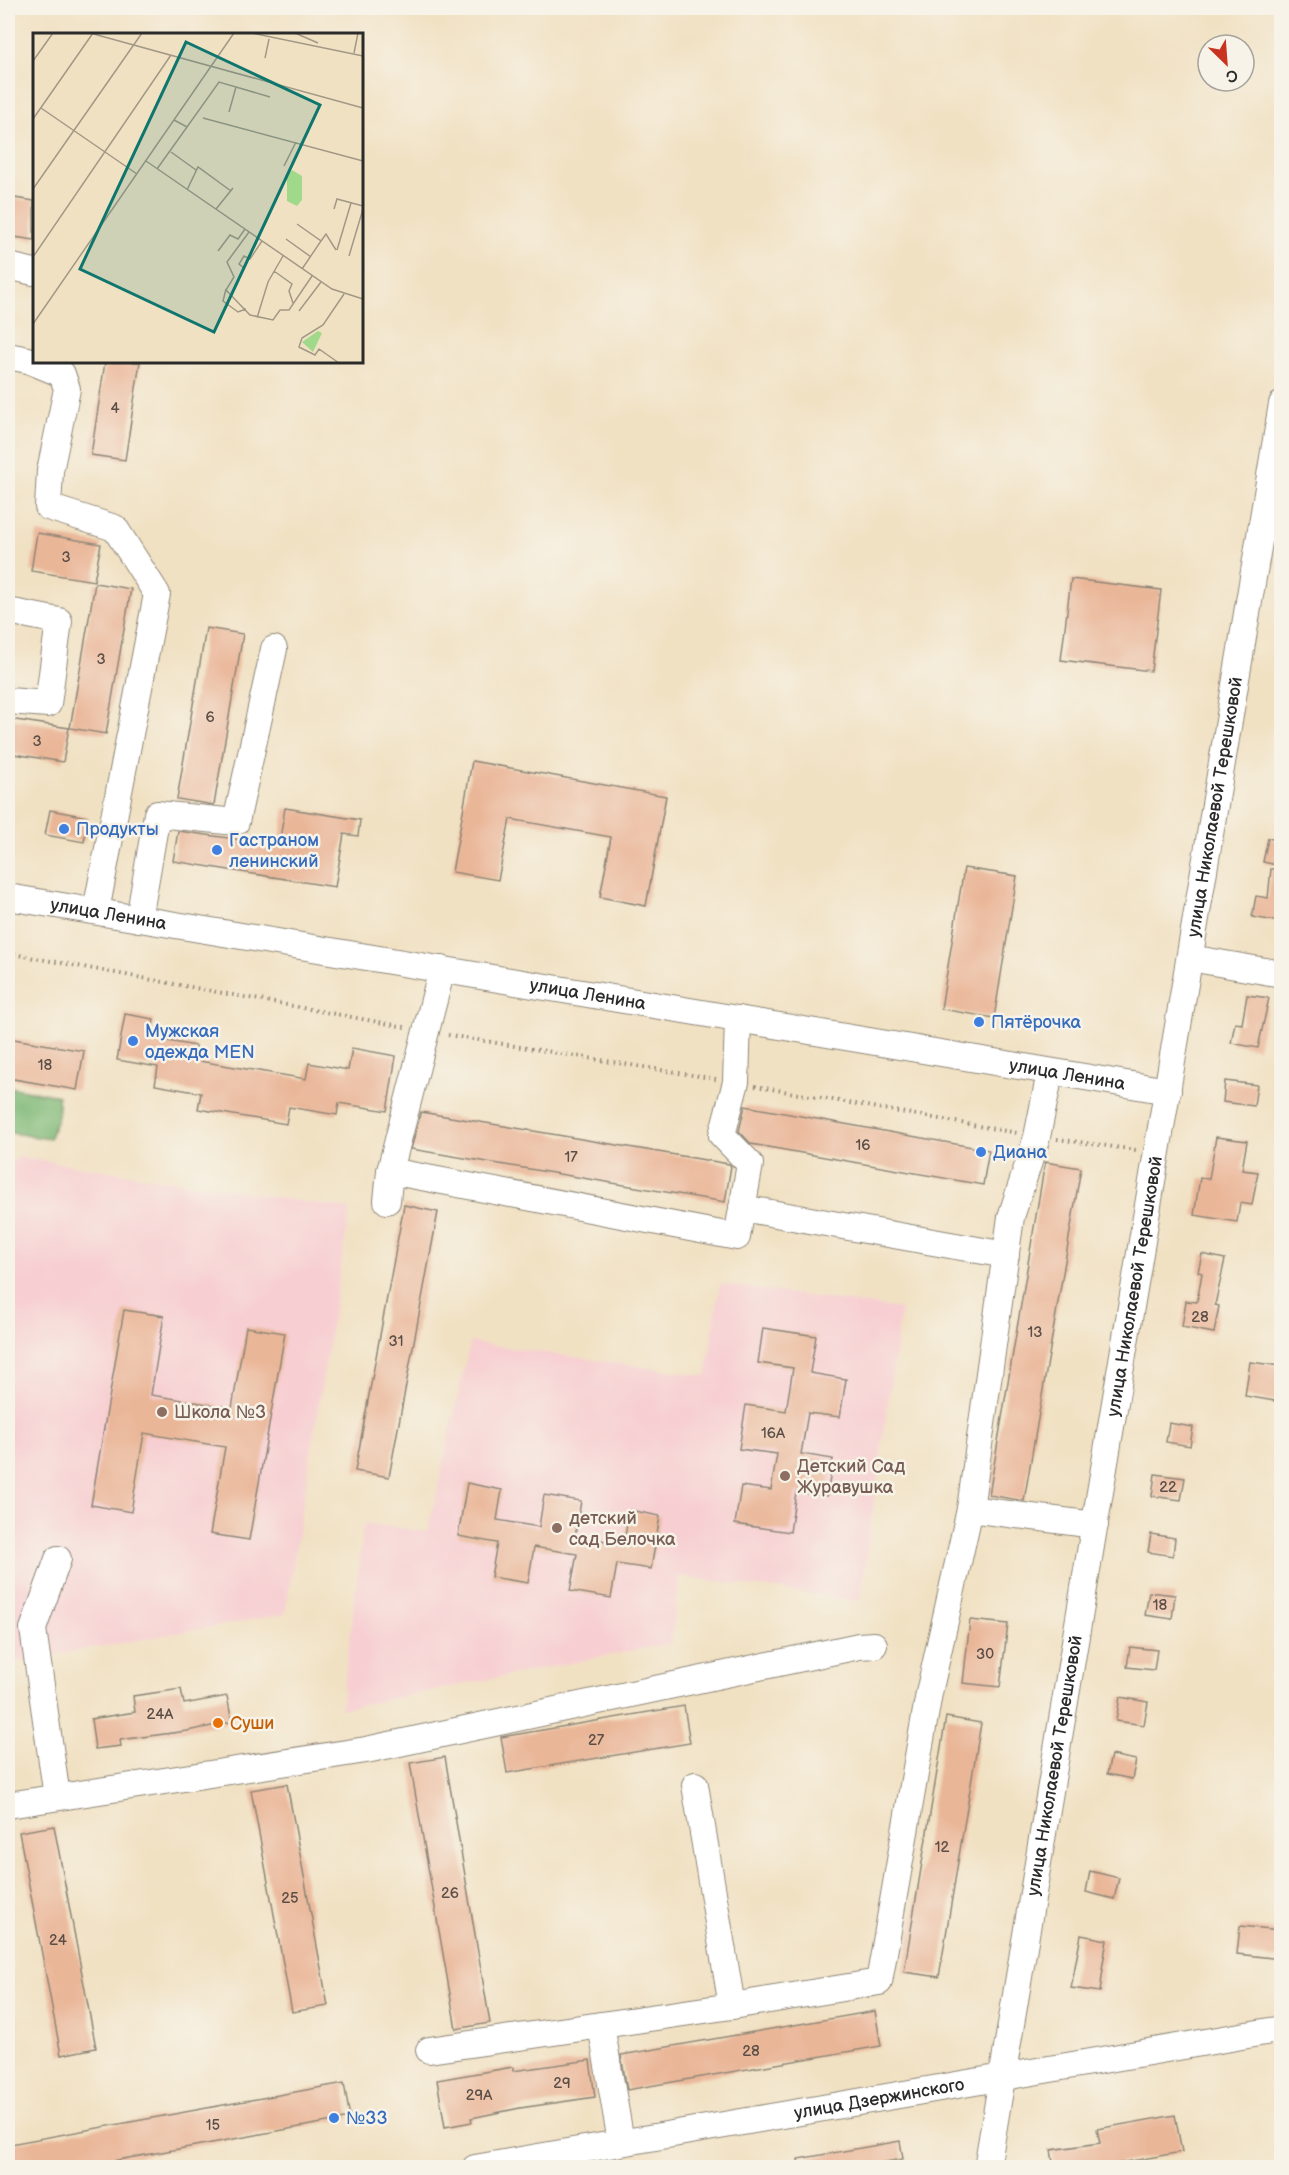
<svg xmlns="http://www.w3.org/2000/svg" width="1289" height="2175" font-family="'Balsamiq Sans',sans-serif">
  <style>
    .built { fill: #f7cfd2 }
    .forest { fill: #80b977; stroke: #567251; stroke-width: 1.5 }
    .building { fill: #eab698 }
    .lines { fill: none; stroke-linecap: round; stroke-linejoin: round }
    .minor-casing { stroke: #8e8677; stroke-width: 28 }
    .path { stroke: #8e8677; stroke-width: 4; stroke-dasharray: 1.5 4.5; stroke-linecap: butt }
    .minor { stroke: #fff; stroke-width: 26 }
    .shop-dot { fill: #3f7fe0; stroke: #f7f3e8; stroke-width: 2 }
    .education-dot { fill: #8d6e63; stroke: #f7f3e8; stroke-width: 2 }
    .food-dot { fill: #e8710a; stroke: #f7f3e8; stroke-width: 2 }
    .labels { text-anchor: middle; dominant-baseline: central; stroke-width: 5; stroke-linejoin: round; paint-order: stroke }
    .number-label { font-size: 15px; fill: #5b4e46 }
    .street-label { font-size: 18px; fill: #2b2b2b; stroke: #f7f3e8 }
    .shop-label { font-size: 18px; fill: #366cbe; stroke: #f7f3e8; text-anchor: start }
    .education-label { font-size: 18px; fill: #785e54; stroke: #f7f3e8; text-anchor: start }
    .food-label { font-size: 18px; fill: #c56008; stroke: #f7f3e8; text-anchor: start }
    .inset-road { fill: none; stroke: #a29886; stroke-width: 1.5 }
    .view { fill: #0f766e; fill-opacity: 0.15; stroke: #0f766e; stroke-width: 3 }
    .inset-edge { fill: none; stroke: #2b2b2b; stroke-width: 3 }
  </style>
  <rect width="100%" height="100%" fill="#f7f3e8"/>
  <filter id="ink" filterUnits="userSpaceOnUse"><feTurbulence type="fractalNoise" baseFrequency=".0167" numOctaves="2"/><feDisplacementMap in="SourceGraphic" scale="12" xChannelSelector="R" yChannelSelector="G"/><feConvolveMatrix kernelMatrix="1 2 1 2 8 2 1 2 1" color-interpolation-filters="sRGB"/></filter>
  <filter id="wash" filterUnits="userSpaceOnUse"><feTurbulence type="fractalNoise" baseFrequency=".008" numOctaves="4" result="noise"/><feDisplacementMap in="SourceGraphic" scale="24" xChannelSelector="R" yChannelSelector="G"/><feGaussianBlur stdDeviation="1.35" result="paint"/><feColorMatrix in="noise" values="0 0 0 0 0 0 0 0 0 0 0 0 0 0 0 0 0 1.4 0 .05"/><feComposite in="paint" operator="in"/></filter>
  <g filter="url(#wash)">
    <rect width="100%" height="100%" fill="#f1e1c3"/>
    <path class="built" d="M 20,1157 L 350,1209 L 285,1614 L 8,1663 L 8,1164 Z
      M 720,1284 L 901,1309 L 860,1601 L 679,1576 L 671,1643 L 341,1709 L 364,1523 L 428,1532 L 470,1342 L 706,1376 Z"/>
    <path class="forest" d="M 8,1087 L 58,1096 L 58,1116 L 49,1139 L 8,1132 Z"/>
    <g id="blocks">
      <path class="building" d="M 8,197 L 34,201 L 34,240 L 8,236 Z
        M 105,362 L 140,362 L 125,460 L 91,455 Z
        M 37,533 L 101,544 L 94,581 L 31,571 Z
        M 1071,579 L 1161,590 L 1151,671 L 1061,660 Z
        M 95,583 L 131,589 L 106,734 L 70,728 Z
        M 206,628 L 243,634 L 214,805 L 177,799 Z
        M 9,719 L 69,728 L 63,762 L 8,753 Z
        M 472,761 L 666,796 L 646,906 L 600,897 L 611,837 L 510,819 L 498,880 L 452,872 Z
        M 285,808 L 360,820 L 358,836 L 344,834 L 335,887 L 173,861 L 178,831 L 279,845 Z
        M 50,810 L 88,817 L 84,842 L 45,835 Z
        M 1268,838 L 1281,841 L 1281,866 L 1263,862 Z
        M 964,868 L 1017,876 L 994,1018 L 941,1009 Z
        M 1271,869 L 1281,869 L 1281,922 L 1252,917 L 1256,896 L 1268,898 Z
        M 1247,995 L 1269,998 L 1258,1048 L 1231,1043 L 1235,1023 L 1242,1024 Z
        M 125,1014 L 154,1019 L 151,1038 L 196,1046 L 193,1060 L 306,1079 L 309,1063 L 348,1070 L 352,1048 L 396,1056 L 387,1111 L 339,1103 L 337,1115 L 289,1107 L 286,1124 L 198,1109 L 201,1093 L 155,1085 L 158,1067 L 117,1060 Z
        M 8,1038 L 84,1051 L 77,1090 L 8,1078 Z
        M 1225,1081 L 1257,1085 L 1254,1106 L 1223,1102 Z
        M 745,1106 L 989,1150 L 983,1185 L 751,1144 L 739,1131 Z
        M 421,1112 L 729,1164 L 731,1166 L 725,1202 L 411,1149 Z
        M 1216,1137 L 1247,1141 L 1242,1170 L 1258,1172 L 1252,1205 L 1240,1203 L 1237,1222 L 1194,1215 L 1200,1178 L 1209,1179 Z
        M 1045,1162 L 1081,1168 L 1024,1501 L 989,1495 Z
        M 404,1205 L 438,1212 L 389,1477 L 355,1471 Z
        M 1202,1254 L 1225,1259 L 1215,1305 L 1219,1306 L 1214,1333 L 1182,1327 L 1186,1301 L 1197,1302 L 1202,1273 L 1198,1272 Z
        M 124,1310 L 164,1316 L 151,1395 L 232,1408 L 246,1327 L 285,1333 L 249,1540 L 210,1534 L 225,1447 L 144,1433 L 131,1512 L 91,1505 Z
        M 763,1328 L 816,1336 L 810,1373 L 846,1379 L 840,1417 L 808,1413 L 801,1454 L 833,1459 L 827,1496 L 796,1492 L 790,1532 L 735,1524 L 741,1486 L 771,1490 L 777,1454 L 739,1449 L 746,1405 L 786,1411 L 793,1368 L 758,1363 Z
        M 1250,1362 L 1281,1366 L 1281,1402 L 1245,1396 Z
        M 1169,1423 L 1193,1427 L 1190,1446 L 1166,1442 Z
        M 1155,1474 L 1185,1478 L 1181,1500 L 1152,1496 Z
        M 467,1483 L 502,1490 L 497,1520 L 539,1527 L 544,1495 L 581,1501 L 575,1536 L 624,1544 L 629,1510 L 660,1516 L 651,1569 L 617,1564 L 611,1598 L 570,1591 L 577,1554 L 534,1547 L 528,1583 L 491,1577 L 497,1543 L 458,1536 Z
        M 1151,1534 L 1175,1538 L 1173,1556 L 1148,1552 Z
        M 1149,1592 L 1175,1595 L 1172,1619 L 1145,1615 Z
        M 970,1620 L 1008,1624 L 1000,1687 L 963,1683 Z
        M 1130,1647 L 1157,1650 L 1154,1670 L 1127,1667 Z
        M 181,1689 L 184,1704 L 227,1696 L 232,1722 L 187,1731 L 120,1740 L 121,1746 L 95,1749 L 91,1719 L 135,1712 L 133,1696 Z
        M 1120,1697 L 1148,1702 L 1144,1725 L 1116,1721 Z
        M 684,1706 L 690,1743 L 507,1773 L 501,1737 Z
        M 946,1717 L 981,1723 L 939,1977 L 904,1972 Z
        M 1111,1755 L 1136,1760 L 1132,1779 L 1107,1774 Z
        M 445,1757 L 490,2023 L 456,2029 L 410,1763 Z
        M 287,1784 L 328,2006 L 292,2012 L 251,1790 Z
        M 54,1826 L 96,2048 L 61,2055 L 19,1832 Z
        M 1090,1871 L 1119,1878 L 1114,1899 L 1086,1892 Z
        M 1240,1926 L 1281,1930 L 1281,1959 L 1237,1954 Z
        M 1081,1935 L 1107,1940 L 1102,1969 L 1103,1969 L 1100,1992 L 1071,1988 Z
        M 875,2011 L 881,2046 L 627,2090 L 621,2055 Z
        M 590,2060 L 595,2097 L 520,2108 L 471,2118 L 472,2122 L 445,2127 L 437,2080 L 513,2067 L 513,2071 Z
        M 344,2083 L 350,2118 L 73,2168 L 14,2168 L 10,2144 Z
        M 1175,2115 L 1182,2152 L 1104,2166 L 1054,2168 L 1051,2150 L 1100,2143 L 1097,2129 Z
        M 900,2141 L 903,2159 L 852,2168 L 799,2168 L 798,2159 Z"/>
    </g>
  </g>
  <g filter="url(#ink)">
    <use href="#blocks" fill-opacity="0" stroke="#8e8677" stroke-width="1.5"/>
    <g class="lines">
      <g class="minor-casing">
        <g id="minor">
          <path d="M 8,266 L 34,272"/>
          <path d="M 8,356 L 28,360 L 62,374 L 67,389 L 50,471 L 48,507 L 115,528 L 157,594 L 96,911"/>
          <path d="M 8,611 L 59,621 L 48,704 L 8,701"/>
          <path id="s1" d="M 8,897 L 1168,1091"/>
          <path d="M 139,919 L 157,814 L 236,822 L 274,649"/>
          <path d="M 1190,958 L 1282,974"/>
          <path d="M 390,1171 L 737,1237 L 750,1164 L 722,1135 L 736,1082 L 738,1019"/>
          <path d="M 387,1201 L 390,1171 L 442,969"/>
          <path d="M 742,1208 L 1006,1255"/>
          <path d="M 970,1509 L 1011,1217 L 1037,1137 L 1050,1073"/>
          <path d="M 695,1785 L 732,2006 L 879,1982 L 929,1693 L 970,1509 L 1095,1525"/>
          <path d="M 57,1797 L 33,1629 L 58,1559"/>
          <path d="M 8,1805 L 366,1750 L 859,1646 L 874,1645"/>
          <path d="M 601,2025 L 621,2142"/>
          <path d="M 429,2050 L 732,2006"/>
          <path id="s2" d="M 475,2168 L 1282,2029"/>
          <path id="s3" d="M 987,2168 L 1282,404"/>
        </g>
      </g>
      <path class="path" d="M 8,953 L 405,1027
        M 448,1035 L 716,1079
        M 755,1086 L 1017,1133
        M 1057,1139 L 1136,1150"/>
      <use href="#minor" class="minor"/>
    </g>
  </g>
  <g class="shop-dot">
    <circle cx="64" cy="829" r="6"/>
    <circle cx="217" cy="850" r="6"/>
    <circle cx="979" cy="1022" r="6"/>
    <circle cx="133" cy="1041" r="6"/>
    <circle cx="981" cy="1152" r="6"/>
    <circle cx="334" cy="2118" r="6"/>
  </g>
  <g class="education-dot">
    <circle cx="162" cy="1412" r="6"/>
    <circle cx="785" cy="1476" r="6"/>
    <circle cx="557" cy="1528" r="6"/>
  </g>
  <circle class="food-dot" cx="218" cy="1723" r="6"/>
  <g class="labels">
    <g class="number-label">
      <text x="115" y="408">4</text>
      <text x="66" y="557">3</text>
      <text x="101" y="659">3</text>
      <text x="210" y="717">6</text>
      <text x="37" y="741">3</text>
      <text x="45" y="1065">18</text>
      <text x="863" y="1145">16</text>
      <text x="571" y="1157">17</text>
      <text x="1200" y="1317">28</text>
      <text x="1035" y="1332">13</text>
      <text x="396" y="1341">31</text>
      <text x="773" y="1433">16А</text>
      <text x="1168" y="1487">22</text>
      <text x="1160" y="1605">18</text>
      <text x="985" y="1654">30</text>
      <text x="160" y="1714">24А</text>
      <text x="596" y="1740">27</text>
      <text x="942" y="1847">12</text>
      <text x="450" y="1893">26</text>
      <text x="290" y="1898">25</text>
      <text x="58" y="1940">24</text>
      <text x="751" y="2051">28</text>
      <text x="562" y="2083">29</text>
      <text x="479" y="2095">29А</text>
      <text x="213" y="2125">15</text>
    </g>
    <g class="street-label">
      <text stroke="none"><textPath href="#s3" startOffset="1380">улица Николаевой Терешковой</textPath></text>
      <text stroke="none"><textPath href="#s1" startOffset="102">улица Ленина</textPath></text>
      <text stroke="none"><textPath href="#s1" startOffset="588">улица Ленина</textPath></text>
      <text stroke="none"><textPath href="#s1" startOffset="1074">улица Ленина</textPath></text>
      <text stroke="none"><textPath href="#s3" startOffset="894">улица Николаевой Терешковой</textPath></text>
      <text stroke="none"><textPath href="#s3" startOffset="408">улица Николаевой Терешковой</textPath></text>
      <text stroke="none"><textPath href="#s2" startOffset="410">улица Дзержинского</textPath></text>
    </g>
    <g class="shop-label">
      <text x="76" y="829">Продукты</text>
      <text x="229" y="840">Гастраном<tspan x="229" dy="21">ленинский</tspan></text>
      <text x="991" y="1022">Пятёрочка</text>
      <text x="145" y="1031">Мужская<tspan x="145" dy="21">одежда MEN</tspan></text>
      <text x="993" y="1152">Диана</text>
      <text x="346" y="2118">№33</text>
    </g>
    <g class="education-label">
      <text x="174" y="1412">Школа №3</text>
      <text x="797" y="1466">Детский Сад<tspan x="797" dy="21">Журавушка</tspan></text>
      <text x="569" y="1518">детский<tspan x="569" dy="21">сад Белочка</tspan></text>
    </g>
    <g class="food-label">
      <text x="230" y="1723">Суши</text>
    </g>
  </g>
  <g transform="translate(33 33)">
    <rect width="330" height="330" fill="#f1e1c3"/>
    <path d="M 259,137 L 269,143 L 269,167 L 264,173 L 254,168 L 254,143 ZM 285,298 L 289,300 L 280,319 L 269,309 Z" fill="#a1d98b"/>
    <path class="inset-road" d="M 57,0 L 330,75M 219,0 L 330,23M 262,0 L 285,10M 321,20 L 325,0M 232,25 L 236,6M 0,28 L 20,0M 203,54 L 237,64M 8,75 L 104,141M 170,85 L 330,128M 0,86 L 60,0M 141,87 L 154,94 L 186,49 L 203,54 L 196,79M 138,119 L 163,137M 113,128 L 299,256 L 330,266M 251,133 L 263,109M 124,136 L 154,94M 0,156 L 109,0M 154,157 L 165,134 L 198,158M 183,176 L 200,155M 301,176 L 304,166 L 330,173M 264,191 L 288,208 L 269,236M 216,199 L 194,229 L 201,244 L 193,257 L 217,282 L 240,287 L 247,277 L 256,277 L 279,243M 253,206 L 278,224M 288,208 L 293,201 L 303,217M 304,217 L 318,170M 185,218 L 197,202 L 205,206 L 212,196M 316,223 L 330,176M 0,224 L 138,22M 211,235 L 206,231 L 211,223 L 217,226 L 229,208M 241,238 L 259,251 L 256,258 L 260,270M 193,256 L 190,268 L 205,279 L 213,276M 266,278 L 288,249M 224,285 L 235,249 L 250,223M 0,291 L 201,0M 306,330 L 286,316 L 282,322 L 266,314 L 269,305 L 290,292 L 311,261"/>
    <path class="view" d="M 153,9 L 287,72 L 181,299 L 47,236 Z"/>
    <rect width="330" height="330" class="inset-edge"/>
  </g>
  <rect width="1289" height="2175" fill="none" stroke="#f7f3e8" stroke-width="30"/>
  <g transform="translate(1226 63) rotate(155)"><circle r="28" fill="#f7f3e8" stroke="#a5a39c" stroke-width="1.5"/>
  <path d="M0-4.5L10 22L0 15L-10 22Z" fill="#c8321e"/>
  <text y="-9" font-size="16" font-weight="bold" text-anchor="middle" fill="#2b2b2b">С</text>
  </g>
</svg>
